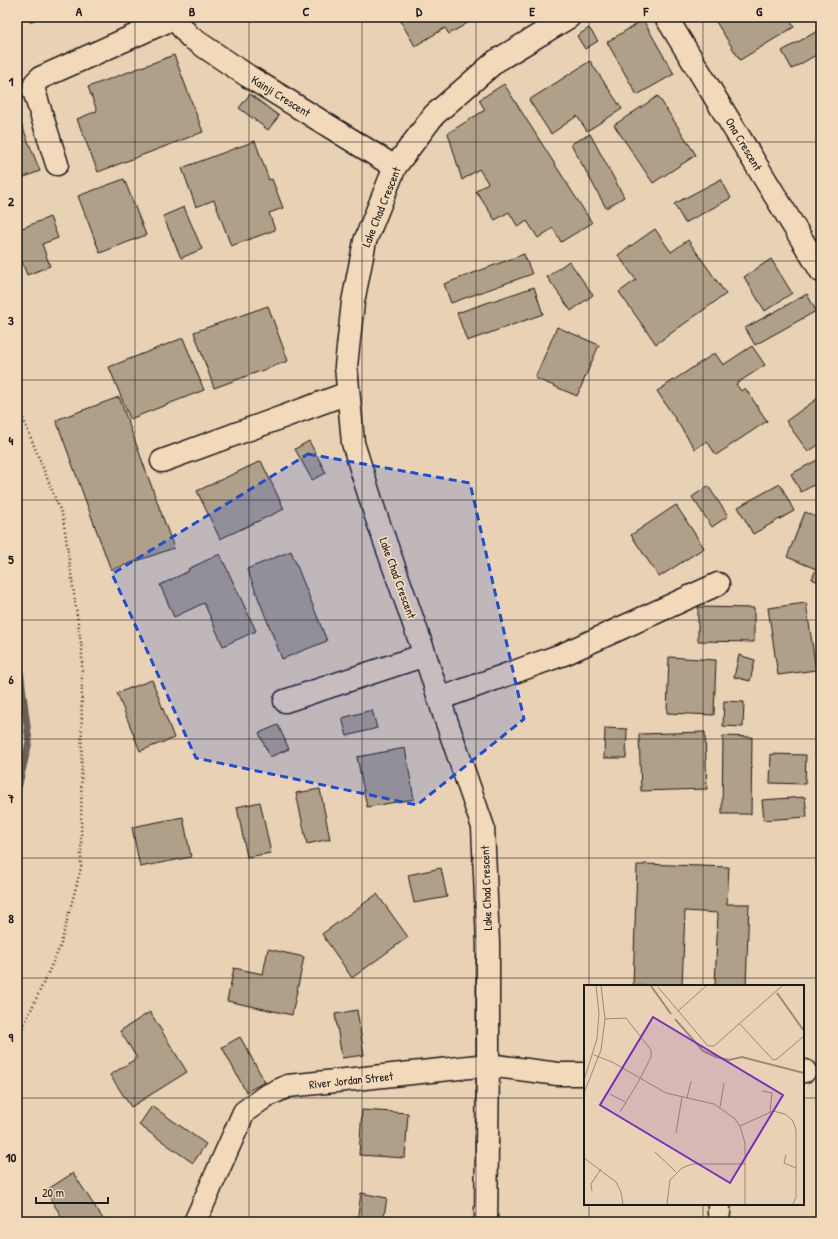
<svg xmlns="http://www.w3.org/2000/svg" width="838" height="1239" font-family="'Patrick Hand',sans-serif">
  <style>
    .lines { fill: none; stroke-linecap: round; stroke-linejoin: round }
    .stream { stroke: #685f54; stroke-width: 7 }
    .building { fill: #b09f89; stroke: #1c1c1c }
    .minor-casing { stroke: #1c1c1c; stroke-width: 25 }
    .path { stroke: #1c1c1c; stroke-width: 2.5; stroke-dasharray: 1 3; stroke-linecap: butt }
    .minor { stroke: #f2d9ba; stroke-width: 22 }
    .marked { fill: #1d4ed8; fill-opacity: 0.2; stroke: #1d4ed8; stroke-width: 3; stroke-dasharray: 8 5; stroke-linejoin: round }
    .grid { fill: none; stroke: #1c1c1c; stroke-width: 1; stroke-opacity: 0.55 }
    .labels { text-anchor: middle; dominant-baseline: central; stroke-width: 3.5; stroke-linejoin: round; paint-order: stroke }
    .street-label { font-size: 12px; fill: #1c1c1c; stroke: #f2d9ba }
    .inset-river { fill: none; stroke: #9b8b7a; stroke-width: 2 }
    .inset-road { fill: none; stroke: #978977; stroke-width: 1 }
    .view { fill: #7b2cbf; fill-opacity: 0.15; stroke: #7b2cbf; stroke-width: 2 }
    .inset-edge { fill: none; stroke: #1c1c1c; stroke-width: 2 }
    .neatline { fill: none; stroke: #1c1c1c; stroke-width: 1.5 }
    .grid-label { font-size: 13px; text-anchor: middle; font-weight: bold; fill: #1c1c1c }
  </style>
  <rect width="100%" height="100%" fill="#e9d1b4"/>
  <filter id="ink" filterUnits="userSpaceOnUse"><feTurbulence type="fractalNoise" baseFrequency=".025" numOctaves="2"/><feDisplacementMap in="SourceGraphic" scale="8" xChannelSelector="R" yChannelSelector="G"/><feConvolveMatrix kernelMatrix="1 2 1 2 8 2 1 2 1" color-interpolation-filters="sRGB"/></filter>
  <g filter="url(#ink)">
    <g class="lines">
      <path class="stream" d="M 17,646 L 29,742 L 17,792"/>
    </g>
    <path class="building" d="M 28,17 L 41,17 L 30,22 Z
      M 398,17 L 478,17 L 449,34 L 445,28 L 415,46 Z
      M 713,17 L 788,17 L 794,27 L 740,60 Z
      M 643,20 L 674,74 L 637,95 L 607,42 Z
      M 589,28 L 598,41 L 585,49 L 577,36 Z
      M 821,29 L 821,52 L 792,69 L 782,51 Z
      M 174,55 L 203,132 L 98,172 L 77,119 L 97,111 L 88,87 Z
      M 590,61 L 622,109 L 587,131 L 577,116 L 551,134 L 529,100 Z
      M 504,84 L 592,223 L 561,242 L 553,228 L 538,238 L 527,221 L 518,227 L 509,212 L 495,220 L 476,191 L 488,183 L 479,169 L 462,180 L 448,133 L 485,110 L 479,100 Z
      M 250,94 L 279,116 L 268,130 L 239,108 Z
      M 658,96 L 696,155 L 653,183 L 614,125 Z
      M 17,113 L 40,171 L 17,180 Z
      M 590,134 L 624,197 L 606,208 L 571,144 Z
      M 255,141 L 269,180 L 272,179 L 283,208 L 269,213 L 275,230 L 231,246 L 214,200 L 196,207 L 182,168 Z
      M 124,179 L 146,235 L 100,253 L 78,196 Z
      M 721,179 L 731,198 L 685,223 L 674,204 Z
      M 184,207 L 202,249 L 181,258 L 163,216 Z
      M 50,217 L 58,238 L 42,244 L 50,266 L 27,275 L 17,249 L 17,230 Z
      M 655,229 L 671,252 L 688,240 L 726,294 L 656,344 L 619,292 L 636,280 L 618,255 Z
      M 524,254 L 532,274 L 451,303 L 444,284 Z
      M 771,259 L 792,293 L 765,311 L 744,277 Z
      M 569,261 L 593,295 L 571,311 L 547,277 Z
      M 534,287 L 543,314 L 467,341 L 457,313 Z
      M 807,294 L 816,311 L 755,345 L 745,328 Z
      M 268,306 L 288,361 L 214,388 L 194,332 Z
      M 557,327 L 599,345 L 577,396 L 535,378 Z
      M 183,338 L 204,390 L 130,419 L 109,367 Z
      M 752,346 L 765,365 L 736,384 L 741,391 L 745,388 L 767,421 L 716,455 L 707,441 L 695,449 L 657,391 L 715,353 L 723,365 Z
      M 821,396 L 821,443 L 808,452 L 786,421 Z
      M 119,397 L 174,548 L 111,570 L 56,420 Z
      M 309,441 L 326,473 L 312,480 L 295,449 Z
      M 821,458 L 821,481 L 801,492 L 791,474 Z
      M 261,461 L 284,509 L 220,539 L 197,491 Z
      M 780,484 L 794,511 L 753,534 L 738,507 Z
      M 708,486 L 728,516 L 712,527 L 692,497 Z
      M 676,505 L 704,548 L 659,577 L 631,535 Z
      M 805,512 L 821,519 L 821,583 L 812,579 L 816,569 L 787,557 Z
      M 291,551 L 327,641 L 282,659 L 247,569 Z
      M 220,554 L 256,631 L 223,646 L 204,603 L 174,617 L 160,585 L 189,571 L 188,569 Z
      M 806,603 L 816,670 L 778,675 L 768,608 Z
      M 698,607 L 754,608 L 754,642 L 698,641 Z
      M 739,655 L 755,660 L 750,681 L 734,677 Z
      M 669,657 L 716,660 L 714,715 L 667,713 Z
      M 152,680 L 174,738 L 140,751 L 117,693 Z
      M 724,701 L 744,702 L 743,727 L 723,726 Z
      M 372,710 L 377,728 L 347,736 L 342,718 Z
      M 278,725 L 289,749 L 270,757 L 259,733 Z
      M 605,728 L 627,729 L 626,758 L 604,758 Z
      M 705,732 L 707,789 L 641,791 L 639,734 Z
      M 723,736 L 752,737 L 751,814 L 722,814 Z
      M 405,748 L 414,799 L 367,807 L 357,757 Z
      M 771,754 L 806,755 L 805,784 L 770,783 Z
      M 320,789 L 330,839 L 307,844 L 296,793 Z
      M 805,797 L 807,817 L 764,820 L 762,800 Z
      M 260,802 L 271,853 L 247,857 L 237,807 Z
      M 183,817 L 191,857 L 140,867 L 132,827 Z
      M 817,859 L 821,859 L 821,901 L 820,901 Z
      M 644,864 L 729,867 L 727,904 L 749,904 L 746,986 L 715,986 L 718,913 L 685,911 L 682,986 L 633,986 L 637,865 L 644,865 Z
      M 441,868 L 447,897 L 414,903 L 408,875 Z
      M 377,894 L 408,937 L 352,978 L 322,934 Z
      M 268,949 L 304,957 L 292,1015 L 227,1001 L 234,968 L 263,974 Z
      M 357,1010 L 364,1055 L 342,1058 L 335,1014 Z
      M 150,1012 L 187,1072 L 131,1107 L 110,1075 L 137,1058 L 120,1031 Z
      M 240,1037 L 265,1082 L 246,1092 L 222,1047 Z
      M 152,1106 L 206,1144 L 193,1163 L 139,1125 Z
      M 362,1110 L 408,1113 L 405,1158 L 359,1155 Z
      M 73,1173 L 105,1222 L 54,1222 L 62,1217 L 45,1191 Z
      M 361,1193 L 387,1198 L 383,1222 L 357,1222 Z"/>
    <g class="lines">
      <g class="minor-casing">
        <path id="minor" d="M 173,17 L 190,37 L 248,76 L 395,167
          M 666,17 L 821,271
          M 57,164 L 34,91 L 35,83 L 40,78 L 174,18
          M 162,461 L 348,393
          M 439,699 L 564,654 L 718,584
          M 285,701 L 425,655
          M 803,1071 L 805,1071
          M 719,1204 L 719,1213
          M 195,1222 L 244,1112 L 266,1096 L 288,1086 L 488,1065 L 558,1074 L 585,1074
          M 486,1222 L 488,1065 L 488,944 L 483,827 L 444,714 L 425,655 L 375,513 L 353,443 L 346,366 L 353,302 L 365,241 L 395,167 L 434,115 L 496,61 L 569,17"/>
      </g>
      <path class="path" d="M 17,404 L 63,517 L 82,650 L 81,868 L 60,947 L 17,1040"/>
      <use href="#minor" class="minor"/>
    </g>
  </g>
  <path class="marked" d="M 308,454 L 470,483 L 524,719 L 417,805 L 196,758 L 112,574 Z"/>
  <path class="grid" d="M 135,17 L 135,1222M 249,17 L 249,1222M 362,17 L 362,1222M 476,17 L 476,1222M 589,17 L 589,986M 703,17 L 703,986M 17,142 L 821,142M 17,261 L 821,261M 17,380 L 821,380M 17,500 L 821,500M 17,620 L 821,620M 17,739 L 821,739M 17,858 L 821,858M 17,978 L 821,978M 17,1098 L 585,1098M 803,1098 L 821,1098M 589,1204 L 589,1222M 703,1204 L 703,1222"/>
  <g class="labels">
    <g class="street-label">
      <text transform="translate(281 96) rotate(32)">Kainji Crescent</text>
      <text transform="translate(744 144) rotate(59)">Ona Crescent</text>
      <text transform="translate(381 207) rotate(-68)">Lake Chad Crescent</text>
      <text transform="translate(398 578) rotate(70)">Lake Chad Crescent</text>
      <text transform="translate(486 888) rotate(-92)">Lake Chad Crescent</text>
      <text transform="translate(351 1080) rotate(-6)">River Jordan Street</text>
    </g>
  </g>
  <g transform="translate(584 985)">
    <rect width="220" height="220" fill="#e9d1b4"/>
    <path class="inset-river" d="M 67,1 L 87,29M 193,8 L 220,46M 91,34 L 119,66 L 132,72 L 145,75 L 158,72 L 220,88"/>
    <path class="inset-road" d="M 74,2 L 124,61 L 130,61 L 198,1M 94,26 L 122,1M 21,34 L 42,33 L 67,65 L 67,72 L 56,94 L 36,127M 155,38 L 189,75 L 193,74 L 220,51M 10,70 L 28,77 L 82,108 L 130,119 L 150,133 L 156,141 L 161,158 L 161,219M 0,95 L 13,54 L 15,28 L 12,1M 178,106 L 188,108 L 186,127M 0,108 L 17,65 L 21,34 L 17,1M 26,109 L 41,117M 103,113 L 107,96M 136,122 L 140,98M 156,141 L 189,126 L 201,129 L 209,136 L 212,145 L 212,212 L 209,219M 92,148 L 98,112M 71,167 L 92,187M 202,170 L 200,178 L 212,183M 0,173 L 32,197 L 37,207 L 39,219M 8,206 L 7,199 L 17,184M 83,219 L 86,195 L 98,183 L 108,179 L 161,179"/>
    <path class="view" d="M 69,32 L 199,110 L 146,198 L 16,120 Z"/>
    <rect width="220" height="220" class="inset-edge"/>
  </g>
  <rect width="838" height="1239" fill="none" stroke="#f2d9ba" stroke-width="44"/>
  <path d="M36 1197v6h72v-6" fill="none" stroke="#1c1c1c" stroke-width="2"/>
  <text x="42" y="1197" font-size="12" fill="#1c1c1c" stroke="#f2d9ba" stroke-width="3" paint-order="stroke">20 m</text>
  <rect x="22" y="22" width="794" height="1195" class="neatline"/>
  <g class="grid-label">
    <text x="79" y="16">A</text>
    <text x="192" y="16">B</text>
    <text x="306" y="16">C</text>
    <text x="419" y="16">D</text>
    <text x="532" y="16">E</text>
    <text x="646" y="16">F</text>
    <text x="759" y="16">G</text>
    <text x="11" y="86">1</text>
    <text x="11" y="206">2</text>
    <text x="11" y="325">3</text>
    <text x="11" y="445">4</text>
    <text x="11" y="564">5</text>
    <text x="11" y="684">6</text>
    <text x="11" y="803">7</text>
    <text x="11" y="923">8</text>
    <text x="11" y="1042">9</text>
    <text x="11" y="1162">10</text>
  </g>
</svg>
